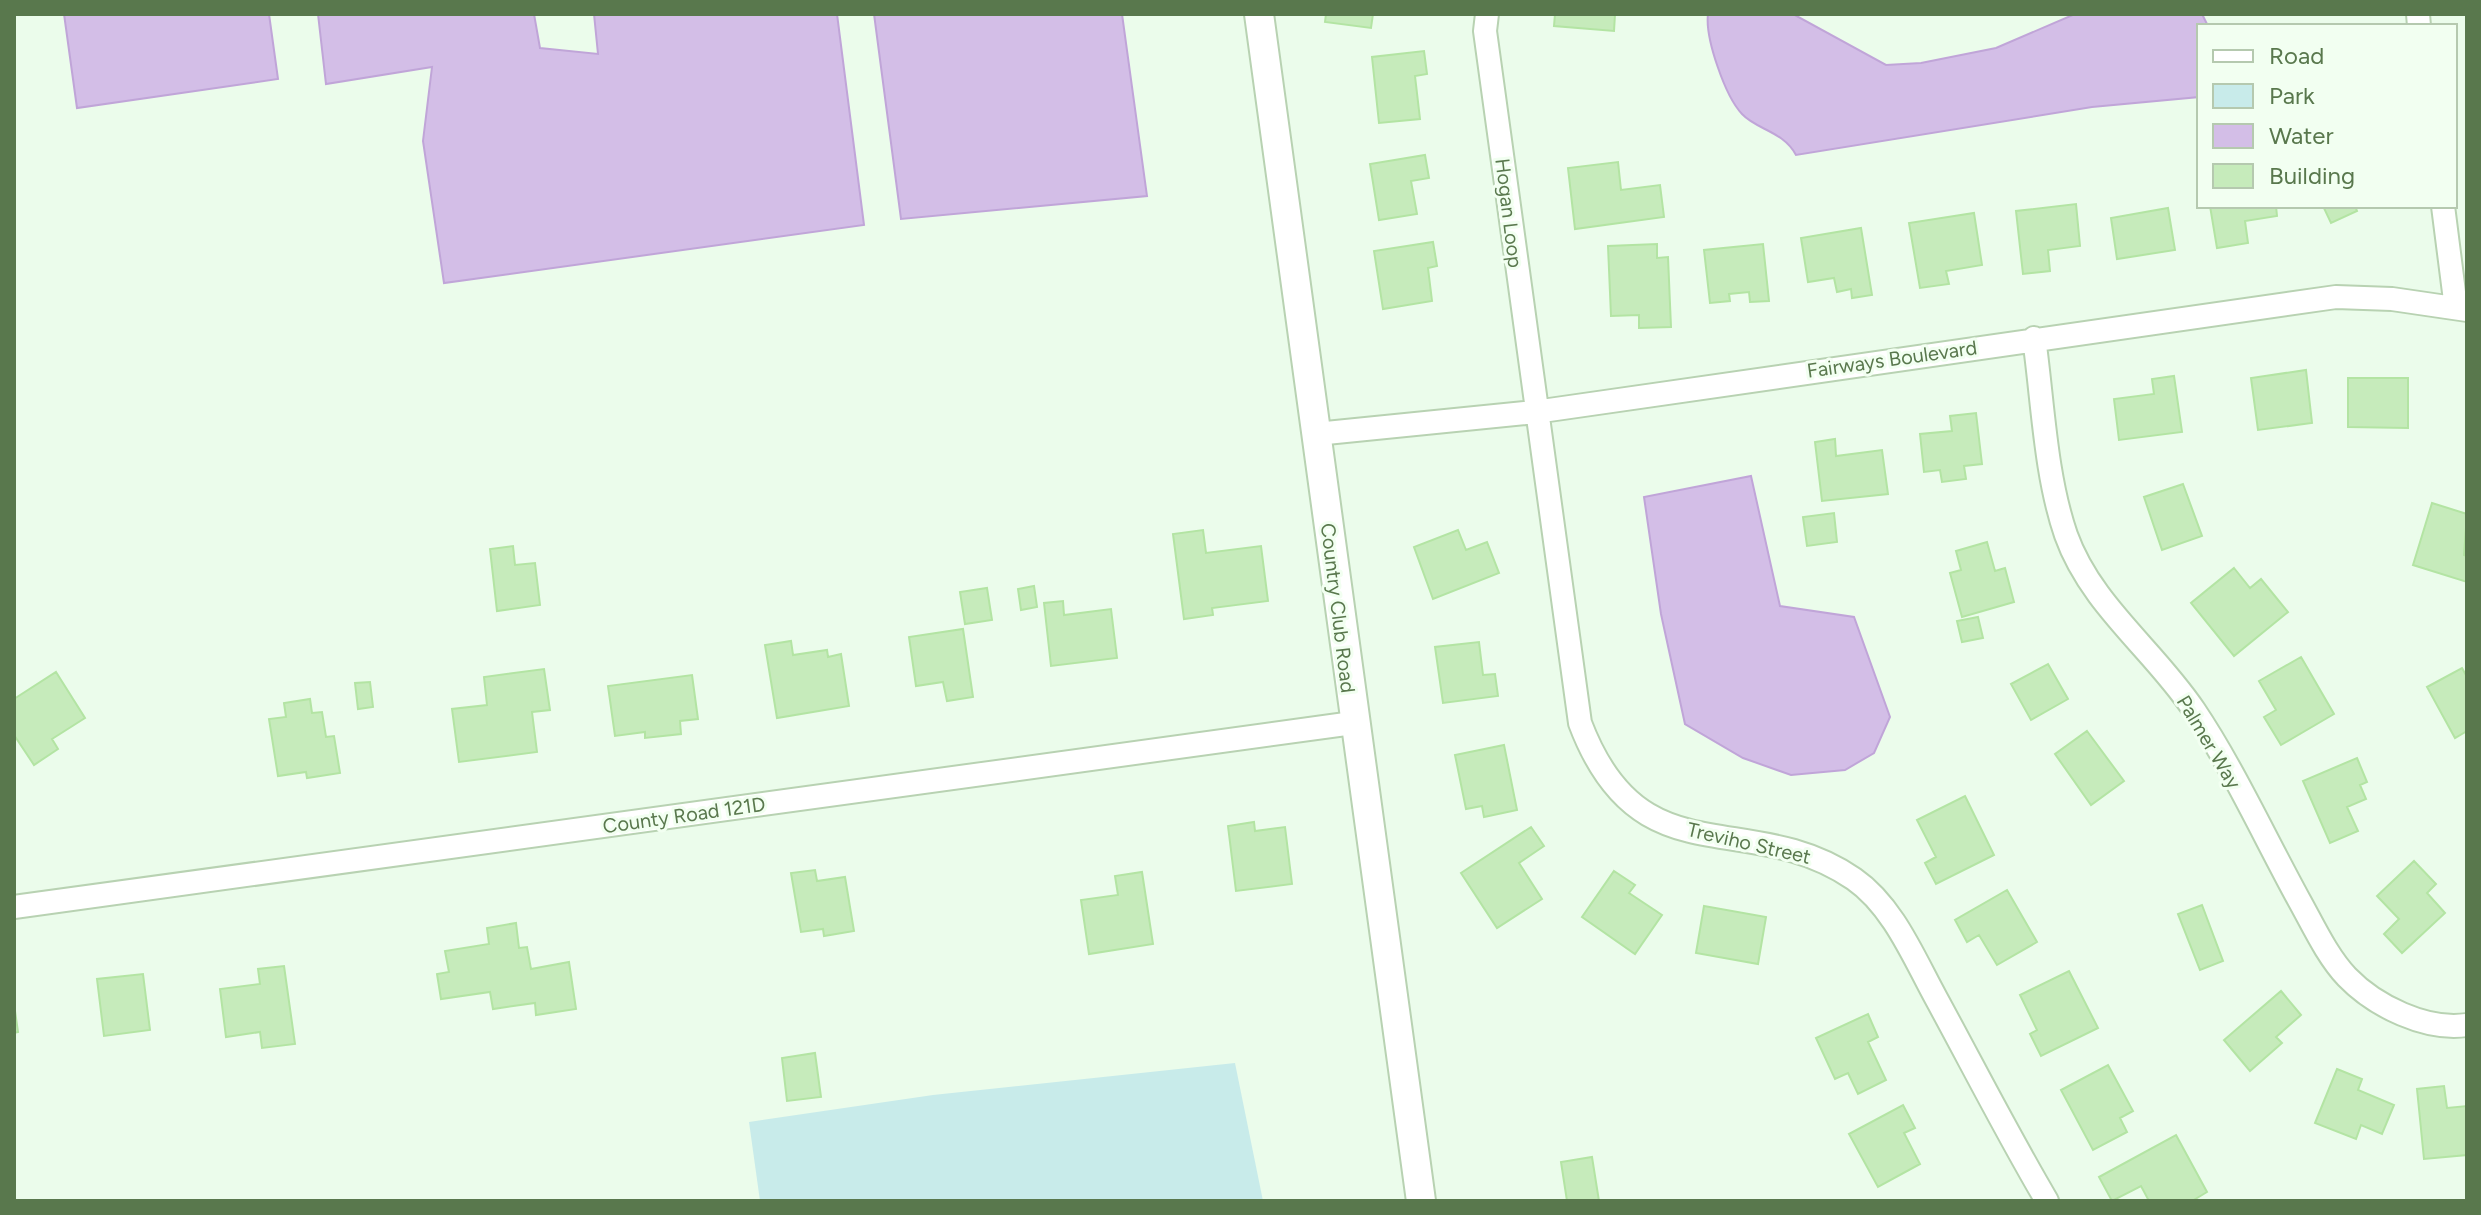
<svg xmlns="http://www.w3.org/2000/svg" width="2481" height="1215" font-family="Figtree,sans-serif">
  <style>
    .green { fill: #c8ebea }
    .water { fill: #d3bee7; stroke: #c0a5d8; stroke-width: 2 }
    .building { fill: #c6ebbb; stroke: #b3e4a3; stroke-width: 2 }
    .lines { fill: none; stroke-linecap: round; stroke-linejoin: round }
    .minor-casing { stroke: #b8d2b2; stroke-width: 26 }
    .tertiary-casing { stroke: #b8d2b2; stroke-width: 32 }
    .minor { stroke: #fff; stroke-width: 22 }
    .tertiary { stroke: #fff; stroke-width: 28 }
    .labels { text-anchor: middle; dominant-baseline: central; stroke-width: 6; stroke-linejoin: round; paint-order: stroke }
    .street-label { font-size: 20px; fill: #59784d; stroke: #f2fff1 }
  </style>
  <rect width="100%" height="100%" fill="#ebfceb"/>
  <path class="green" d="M 1235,1063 L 1263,1201 L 760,1201 L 749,1122 L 933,1095 Z"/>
  <path class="water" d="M 64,14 L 269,14 L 278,79 L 77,108 Z
    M 318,14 L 534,14 L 540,48 L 598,54 L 594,14 L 837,14 L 864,225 L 444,283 L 423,141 L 432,67 L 326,84 Z
    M 874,14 L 1122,14 L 1147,196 L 901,219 Z
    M 1708,14 L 1793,14 L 1886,65 L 1921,63 L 1996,48 L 2075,14 L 2202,14 L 2208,26 L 2199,26 L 2199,97 L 2092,107 L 1796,155 C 1783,131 1757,130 1742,114 C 1725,96 1705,38 1708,14 Z
    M 1751,476 L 1780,606 L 1854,617 L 1890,717 L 1874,753 L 1845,770 L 1791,775 L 1743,758 L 1685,724 L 1661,614 L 1644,497 Z"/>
  <path class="building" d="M 1326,14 L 1373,14 L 1371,28 L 1325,22 Z
    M 1555,14 L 1615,14 L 1614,31 L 1554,26 Z
    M 1424,51 L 1427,74 L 1415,76 L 1420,119 L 1379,123 L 1372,57 Z
    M 1425,155 L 1429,178 L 1411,181 L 1417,214 L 1379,220 L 1370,164 Z
    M 1618,162 L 1621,190 L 1660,185 L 1664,217 L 1575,229 L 1568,168 Z
    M 2076,204 L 2080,246 L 2048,250 L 2050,271 L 2023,274 L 2016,211 Z
    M 2210,206 L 2276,206 L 2277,216 L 2245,221 L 2248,243 L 2217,248 Z
    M 2323,206 L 2355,206 L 2357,211 L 2331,223 Z
    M 2168,208 L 2175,250 L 2117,259 L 2111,218 Z
    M 1974,213 L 1982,265 L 1946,271 L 1949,284 L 1920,288 L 1909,223 Z
    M 1861,228 L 1872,295 L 1852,298 L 1851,289 L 1837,292 L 1834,278 L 1808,282 L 1801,238 Z
    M 1433,242 L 1437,266 L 1428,268 L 1432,301 L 1383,309 L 1374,251 Z
    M 1657,244 L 1657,258 L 1668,257 L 1671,327 L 1639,328 L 1639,315 L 1611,316 L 1608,246 Z
    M 1763,244 L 1769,301 L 1750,302 L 1749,292 L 1729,294 L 1730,301 L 1710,303 L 1704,250 Z
    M 2306,370 L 2312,423 L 2258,430 L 2251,378 Z
    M 2174,376 L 2182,432 L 2119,440 L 2114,399 L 2154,394 L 2152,379 Z
    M 2348,378 L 2408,378 L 2408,428 L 2348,427 Z
    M 1976,413 L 1982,464 L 1964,466 L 1966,479 L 1942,482 L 1940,470 L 1924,472 L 1920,434 L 1952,431 L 1950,416 Z
    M 1835,439 L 1836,456 L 1882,450 L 1888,494 L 1822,501 L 1815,442 Z
    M 2183,484 L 2202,536 L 2162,550 L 2144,497 Z
    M 2432,503 L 2467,514 L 2464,555 L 2467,556 L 2467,582 L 2413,565 Z
    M 1834,513 L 1837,542 L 1807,546 L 1803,517 Z
    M 1203,530 L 1206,553 L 1261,546 L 1268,601 L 1212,608 L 1213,615 L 1184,619 L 1173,534 Z
    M 1458,530 L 1466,550 L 1487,542 L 1499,573 L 1433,599 L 1414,547 Z
    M 1987,542 L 1995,571 L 2005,568 L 2014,602 L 1962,617 L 1950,573 L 1961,570 L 1956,551 Z
    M 513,546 L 515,565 L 535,563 L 540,605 L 497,611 L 490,549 Z
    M 2234,568 L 2250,588 L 2261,579 L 2288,612 L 2234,656 L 2191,603 Z
    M 1034,586 L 1037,607 L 1021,610 L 1018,589 Z
    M 987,588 L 992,620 L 965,624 L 960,592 Z
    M 1063,601 L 1064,615 L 1111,609 L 1117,658 L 1051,666 L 1044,603 Z
    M 1978,617 L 1983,638 L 1962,642 L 1957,621 Z
    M 963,629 L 973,697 L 947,701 L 943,682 L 916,686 L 909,637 Z
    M 791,641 L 793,655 L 827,650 L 828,657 L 841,654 L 849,706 L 777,718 L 765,645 Z
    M 1479,642 L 1483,675 L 1495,674 L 1498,696 L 1443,703 L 1435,647 Z
    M 2301,657 L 2334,714 L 2281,745 L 2264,717 L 2276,710 L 2259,681 Z
    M 2048,664 L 2068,699 L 2031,720 L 2011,684 Z
    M 2462,668 L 2467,677 L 2467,731 L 2455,738 L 2427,687 Z
    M 544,669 L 550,710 L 532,712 L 537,752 L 459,762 L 452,709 L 487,705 L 484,677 Z
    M 56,672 L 85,718 L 52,739 L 58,749 L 34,765 L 14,735 L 14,699 Z
    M 692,675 L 698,719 L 680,721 L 681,734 L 645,738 L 645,732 L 615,736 L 608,686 Z
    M 370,682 L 373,707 L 358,709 L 355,683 Z
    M 310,699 L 312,713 L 322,712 L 326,737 L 334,736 L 340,773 L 307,778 L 306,772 L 278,776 L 269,719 L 286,717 L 284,703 Z
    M 2087,731 L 2124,781 L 2091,805 L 2055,754 Z
    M 1504,745 L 1517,810 L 1484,817 L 1482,806 L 1466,809 L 1455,755 Z
    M 2357,758 L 2367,782 L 2360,785 L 2366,799 L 2347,807 L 2358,831 L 2330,843 L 2303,781 Z
    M 1965,796 L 1994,855 L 1936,884 L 1925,863 L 1936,857 L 1917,820 Z
    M 1254,822 L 1255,831 L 1285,827 L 1292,884 L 1236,891 L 1228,826 Z
    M 1531,827 L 1544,846 L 1519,863 L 1542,899 L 1497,928 L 1461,873 Z
    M 2414,861 L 2436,884 L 2427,893 L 2445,913 L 2402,953 L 2384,934 L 2399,919 L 2377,896 Z
    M 815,870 L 817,881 L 845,877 L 854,931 L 824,936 L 823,929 L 801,932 L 791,873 Z
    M 1614,871 L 1635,885 L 1629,893 L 1662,915 L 1635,954 L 1582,917 Z
    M 1142,872 L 1153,944 L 1089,954 L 1081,900 L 1118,895 L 1115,876 Z
    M 2007,890 L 2037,942 L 1997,965 L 1979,935 L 1967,942 L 1955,920 Z
    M 2202,905 L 2223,961 L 2200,970 L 2178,914 Z
    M 1704,906 L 1766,917 L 1758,964 L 1696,953 Z
    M 516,923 L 519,948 L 527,947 L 531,969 L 569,962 L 576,1009 L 536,1015 L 535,1003 L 493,1009 L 490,992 L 441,999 L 437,974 L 449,972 L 445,951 L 489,944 L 487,928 Z
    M 284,966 L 295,1044 L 262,1048 L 260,1032 L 226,1037 L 220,989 L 260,984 L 258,969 Z
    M 2069,971 L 2098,1028 L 2041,1056 L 2030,1034 L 2037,1030 L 2020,995 Z
    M 143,974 L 150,1030 L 104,1036 L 97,979 Z
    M 2281,991 L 2301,1015 L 2276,1037 L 2282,1043 L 2250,1071 L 2224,1040 Z
    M 14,1004 L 18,1032 L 14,1033 Z
    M 1868,1014 L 1878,1037 L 1868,1042 L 1886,1080 L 1858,1094 L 1848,1073 L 1835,1079 L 1816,1038 Z
    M 815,1053 L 821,1097 L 787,1101 L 782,1058 Z
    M 2108,1065 L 2133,1111 L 2120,1118 L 2127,1132 L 2093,1150 L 2061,1090 Z
    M 2337,1069 L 2362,1079 L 2358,1090 L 2394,1105 L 2382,1134 L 2361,1125 L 2356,1139 L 2315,1123 Z
    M 2444,1086 L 2447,1108 L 2467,1106 L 2467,1155 L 2424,1159 L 2417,1089 Z
    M 1903,1105 L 1915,1128 L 1904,1133 L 1920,1164 L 1878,1187 L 1849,1134 Z
    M 2176,1135 L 2207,1192 L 2192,1201 L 2149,1201 L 2141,1186 L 2112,1201 L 2099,1177 Z
    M 1592,1157 L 1599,1201 L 1567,1201 L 1561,1162 Z"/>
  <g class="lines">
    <g class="minor-casing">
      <path id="minor" d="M 1487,14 L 1485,31 L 1580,723 C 1640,882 1748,806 1854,879 C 1893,906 1914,958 1936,998 C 1973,1066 2008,1135 2047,1201
        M 2418,14 L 2419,26
        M 2443,206 L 2456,308
        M 2034,338 C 2043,402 2045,474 2066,535 C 2091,605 2153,649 2194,710 C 2233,768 2265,838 2299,900 C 2313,925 2327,956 2347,977 C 2375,1006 2426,1031 2467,1025
        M 1316,434 L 1535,412 L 2336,297 L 2392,299 L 2467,310
        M 14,907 L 1353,723"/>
    </g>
    <g class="tertiary-casing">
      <path id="tertiary" d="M 1259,14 L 1421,1201"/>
    </g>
    <use href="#minor" class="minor"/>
    <use href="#tertiary" class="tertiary"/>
  </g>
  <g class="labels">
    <g class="street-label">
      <text transform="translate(1509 213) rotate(83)">Hogan Loop</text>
      <text transform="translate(1892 359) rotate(-8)">Fairways Boulevard</text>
      <text transform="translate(1338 608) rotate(83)">Country Club Road</text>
      <text transform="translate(2209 742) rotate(59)">Palmer Way</text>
      <text transform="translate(684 815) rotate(-8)">County Road 121D</text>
      <text transform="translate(1749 843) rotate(13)">Treviho Street</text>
    </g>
  </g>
  <rect width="2481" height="1215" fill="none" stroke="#59784d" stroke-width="32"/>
  <rect x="2197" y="24" width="260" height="184" fill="#f2fff1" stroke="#b5c9af" stroke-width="2"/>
  <rect x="2213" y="50" width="40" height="12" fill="#ffffff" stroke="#b5c9af" stroke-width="2"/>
  <text x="2269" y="64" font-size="24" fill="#59784d">Road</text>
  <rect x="2213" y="84" width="40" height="24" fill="#c8ebea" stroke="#b5c9af" stroke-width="2"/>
  <text x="2269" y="104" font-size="24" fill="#59784d">Park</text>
  <rect x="2213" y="124" width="40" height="24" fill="#d3bee7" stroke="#b5c9af" stroke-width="2"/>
  <text x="2269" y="144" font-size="24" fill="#59784d">Water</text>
  <rect x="2213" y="164" width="40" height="24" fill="#c6ebbb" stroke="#b5c9af" stroke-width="2"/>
  <text x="2269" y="184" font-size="24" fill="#59784d">Building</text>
</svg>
